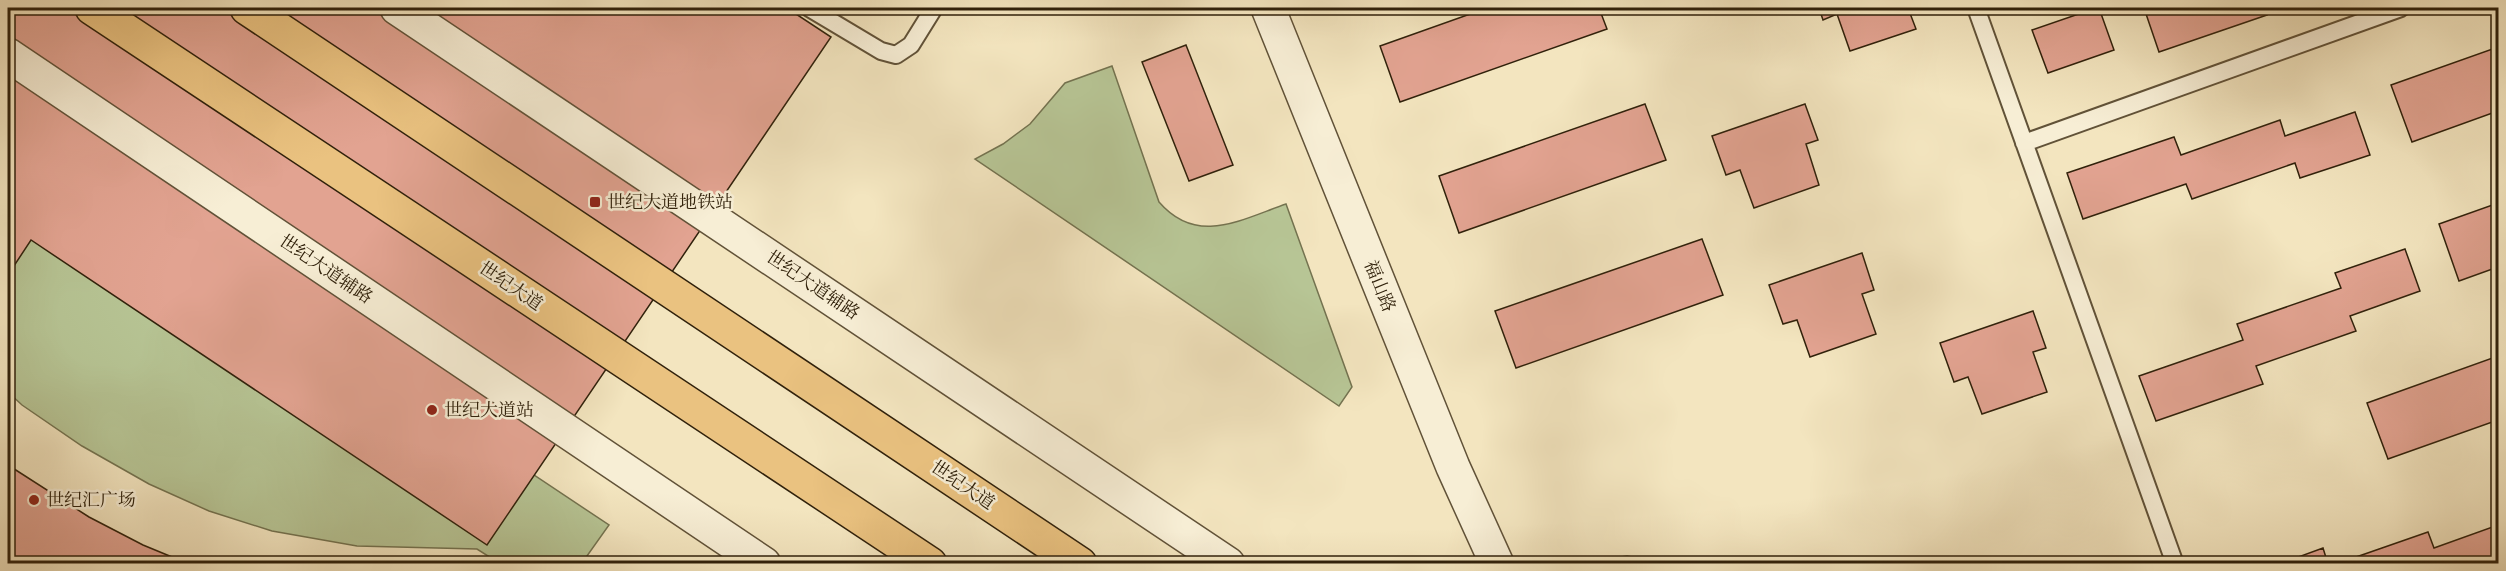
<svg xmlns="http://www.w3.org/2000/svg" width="2506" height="571" font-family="Alegreya,'Noto Serif SC',serif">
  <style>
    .grass { fill: #b7c595; stroke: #747350; stroke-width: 1.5 }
    .park { fill: url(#park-tufts); stroke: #747350; stroke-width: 1.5 }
    .building { fill: #e2a391; stroke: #30210b; stroke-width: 1.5 }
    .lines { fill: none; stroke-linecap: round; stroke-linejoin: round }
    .service-casing { stroke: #615238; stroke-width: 20 }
    .minor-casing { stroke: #615238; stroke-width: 36 }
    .tertiary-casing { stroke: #615238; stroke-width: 36 }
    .primary-casing { stroke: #30210b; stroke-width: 36 }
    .service { stroke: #f7eed5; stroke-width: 16 }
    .minor { stroke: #f7eed5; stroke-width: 33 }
    .tertiary { stroke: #f7eed5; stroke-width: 33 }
    .primary { stroke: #eac280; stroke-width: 33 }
    .poi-dot { fill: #8f2418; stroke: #f7eed5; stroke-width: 2 }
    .labels { text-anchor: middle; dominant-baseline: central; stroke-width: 5; stroke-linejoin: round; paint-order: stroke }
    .poi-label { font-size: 18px; fill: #30210b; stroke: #f7eed5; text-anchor: start }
    .street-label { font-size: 18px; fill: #30210b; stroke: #f7eed5 }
  </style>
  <defs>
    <pattern id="park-tufts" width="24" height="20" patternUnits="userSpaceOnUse" patternTransform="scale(1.5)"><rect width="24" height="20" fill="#b7c595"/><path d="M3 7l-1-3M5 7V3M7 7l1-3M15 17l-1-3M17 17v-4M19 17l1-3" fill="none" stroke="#9ea97f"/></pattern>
  </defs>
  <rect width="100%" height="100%" fill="#f3e5bf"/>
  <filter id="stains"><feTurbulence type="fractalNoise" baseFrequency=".00333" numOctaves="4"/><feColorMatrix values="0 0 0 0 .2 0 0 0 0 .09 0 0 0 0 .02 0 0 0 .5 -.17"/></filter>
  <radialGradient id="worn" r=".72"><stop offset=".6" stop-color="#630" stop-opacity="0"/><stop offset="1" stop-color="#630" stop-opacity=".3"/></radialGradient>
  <path class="grass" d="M 1112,66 L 1159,202 C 1197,246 1240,220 1286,204 L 1352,387 L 1339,406 L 975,159 L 1003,144 L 1030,124 L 1065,83 Z
    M 8,124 L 609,525 L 582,563 L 499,563 L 477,549 L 357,546 L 272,531 L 209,511 L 149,484 L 82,446 L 22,405 L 8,392 Z"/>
  <path class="park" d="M 1627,556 L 1662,563 L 1582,563 Z"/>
  <path class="building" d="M 8,8 L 787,8 L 831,37 L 487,545 L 31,240 L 8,275 Z
    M 1487,8 L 1599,8 L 1607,29 L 1400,102 L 1380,46 Z
    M 1819,8 L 1908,8 L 1916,29 L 1850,51 L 1837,14 L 1823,20 Z
    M 2096,8 L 2099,8 L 2114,50 L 2048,73 L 2032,30 Z
    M 2144,8 L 2264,8 L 2267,15 L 2159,52 Z
    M 1186,45 L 1233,165 L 1189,181 L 1142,62 Z
    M 2498,47 L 2498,111 L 2412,142 L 2391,85 Z
    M 1645,104 L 1666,160 L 1459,233 L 1439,176 Z
    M 1805,104 L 1818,140 L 1806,144 L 1819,185 L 1754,208 L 1740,170 L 1726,175 L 1712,136 Z
    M 2355,112 L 2370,155 L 2300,178 L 2295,163 L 2192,199 L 2186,184 L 2083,219 L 2067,173 L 2174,137 L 2181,155 L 2280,120 L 2285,136 Z
    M 2498,203 L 2498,267 L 2459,281 L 2439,224 Z
    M 1702,239 L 1723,295 L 1516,368 L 1495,311 Z
    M 2405,249 L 2420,291 L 2350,316 L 2356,331 L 2256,366 L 2263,384 L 2156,421 L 2139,376 L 2243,340 L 2237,324 L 2341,288 L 2335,273 Z
    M 1862,253 L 1874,290 L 1862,294 L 1876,334 L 1810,357 L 1797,320 L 1783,324 L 1769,285 Z
    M 2033,311 L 2046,348 L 2033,352 L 2047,392 L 1982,414 L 1968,377 L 1954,382 L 1940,343 Z
    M 2498,356 L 2498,420 L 2388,459 L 2367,403 Z
    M 8,465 L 89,517 L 143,545 L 189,564 L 8,564 Z
    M 2498,525 L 2498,564 L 2336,564 L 2428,532 L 2434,548 Z
    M 2323,548 L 2328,564 L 2279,564 Z"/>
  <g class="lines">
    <g class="service-casing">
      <path id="service" d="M 809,8 L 881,51 L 896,55 L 911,45 L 934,8
        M 1976,8 L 2175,564
        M 2024,143 L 2401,8"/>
    </g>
    <g class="minor-casing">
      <path id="minor" d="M 397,8 L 1228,564
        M 8,55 L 764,564"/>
    </g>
    <g class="tertiary-casing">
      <path id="tertiary" d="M 1268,8 L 1453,467 L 1497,564"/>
    </g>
    <g class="primary-casing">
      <path id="primary" d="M 92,8 L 930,564
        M 247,8 L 1080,564"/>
    </g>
    <use href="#service" class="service"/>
    <use href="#minor" class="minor"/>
    <use href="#tertiary" class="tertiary"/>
    <use href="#primary" class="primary"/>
  </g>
  <g class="poi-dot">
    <rect x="589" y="196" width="12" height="12" rx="3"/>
    <circle cx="432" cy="410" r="6"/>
    <circle cx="34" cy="500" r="6"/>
  </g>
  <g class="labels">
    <g class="poi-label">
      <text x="607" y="202">世纪大道地铁站</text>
      <text x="444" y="410">世纪大道站</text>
      <text x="46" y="500">世纪汇广场</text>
    </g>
    <g class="street-label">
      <text transform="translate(326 269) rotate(34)">世纪大道辅路</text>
      <text transform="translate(813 285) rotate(34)">世纪大道辅路</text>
      <text transform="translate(511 286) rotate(34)">世纪大道</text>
      <text transform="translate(1380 286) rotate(68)">福山路</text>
      <text transform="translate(963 485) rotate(34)">世纪大道</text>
    </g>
  </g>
  <rect width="2506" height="571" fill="none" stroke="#f3e5bf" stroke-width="30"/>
  <rect x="9" y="9" width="2488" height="553" fill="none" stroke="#30210b" stroke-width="3"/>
  <rect x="15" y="15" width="2476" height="541" fill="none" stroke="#30210b" stroke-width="1.5"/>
  <rect width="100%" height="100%" filter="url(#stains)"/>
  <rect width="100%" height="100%" fill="url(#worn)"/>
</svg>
